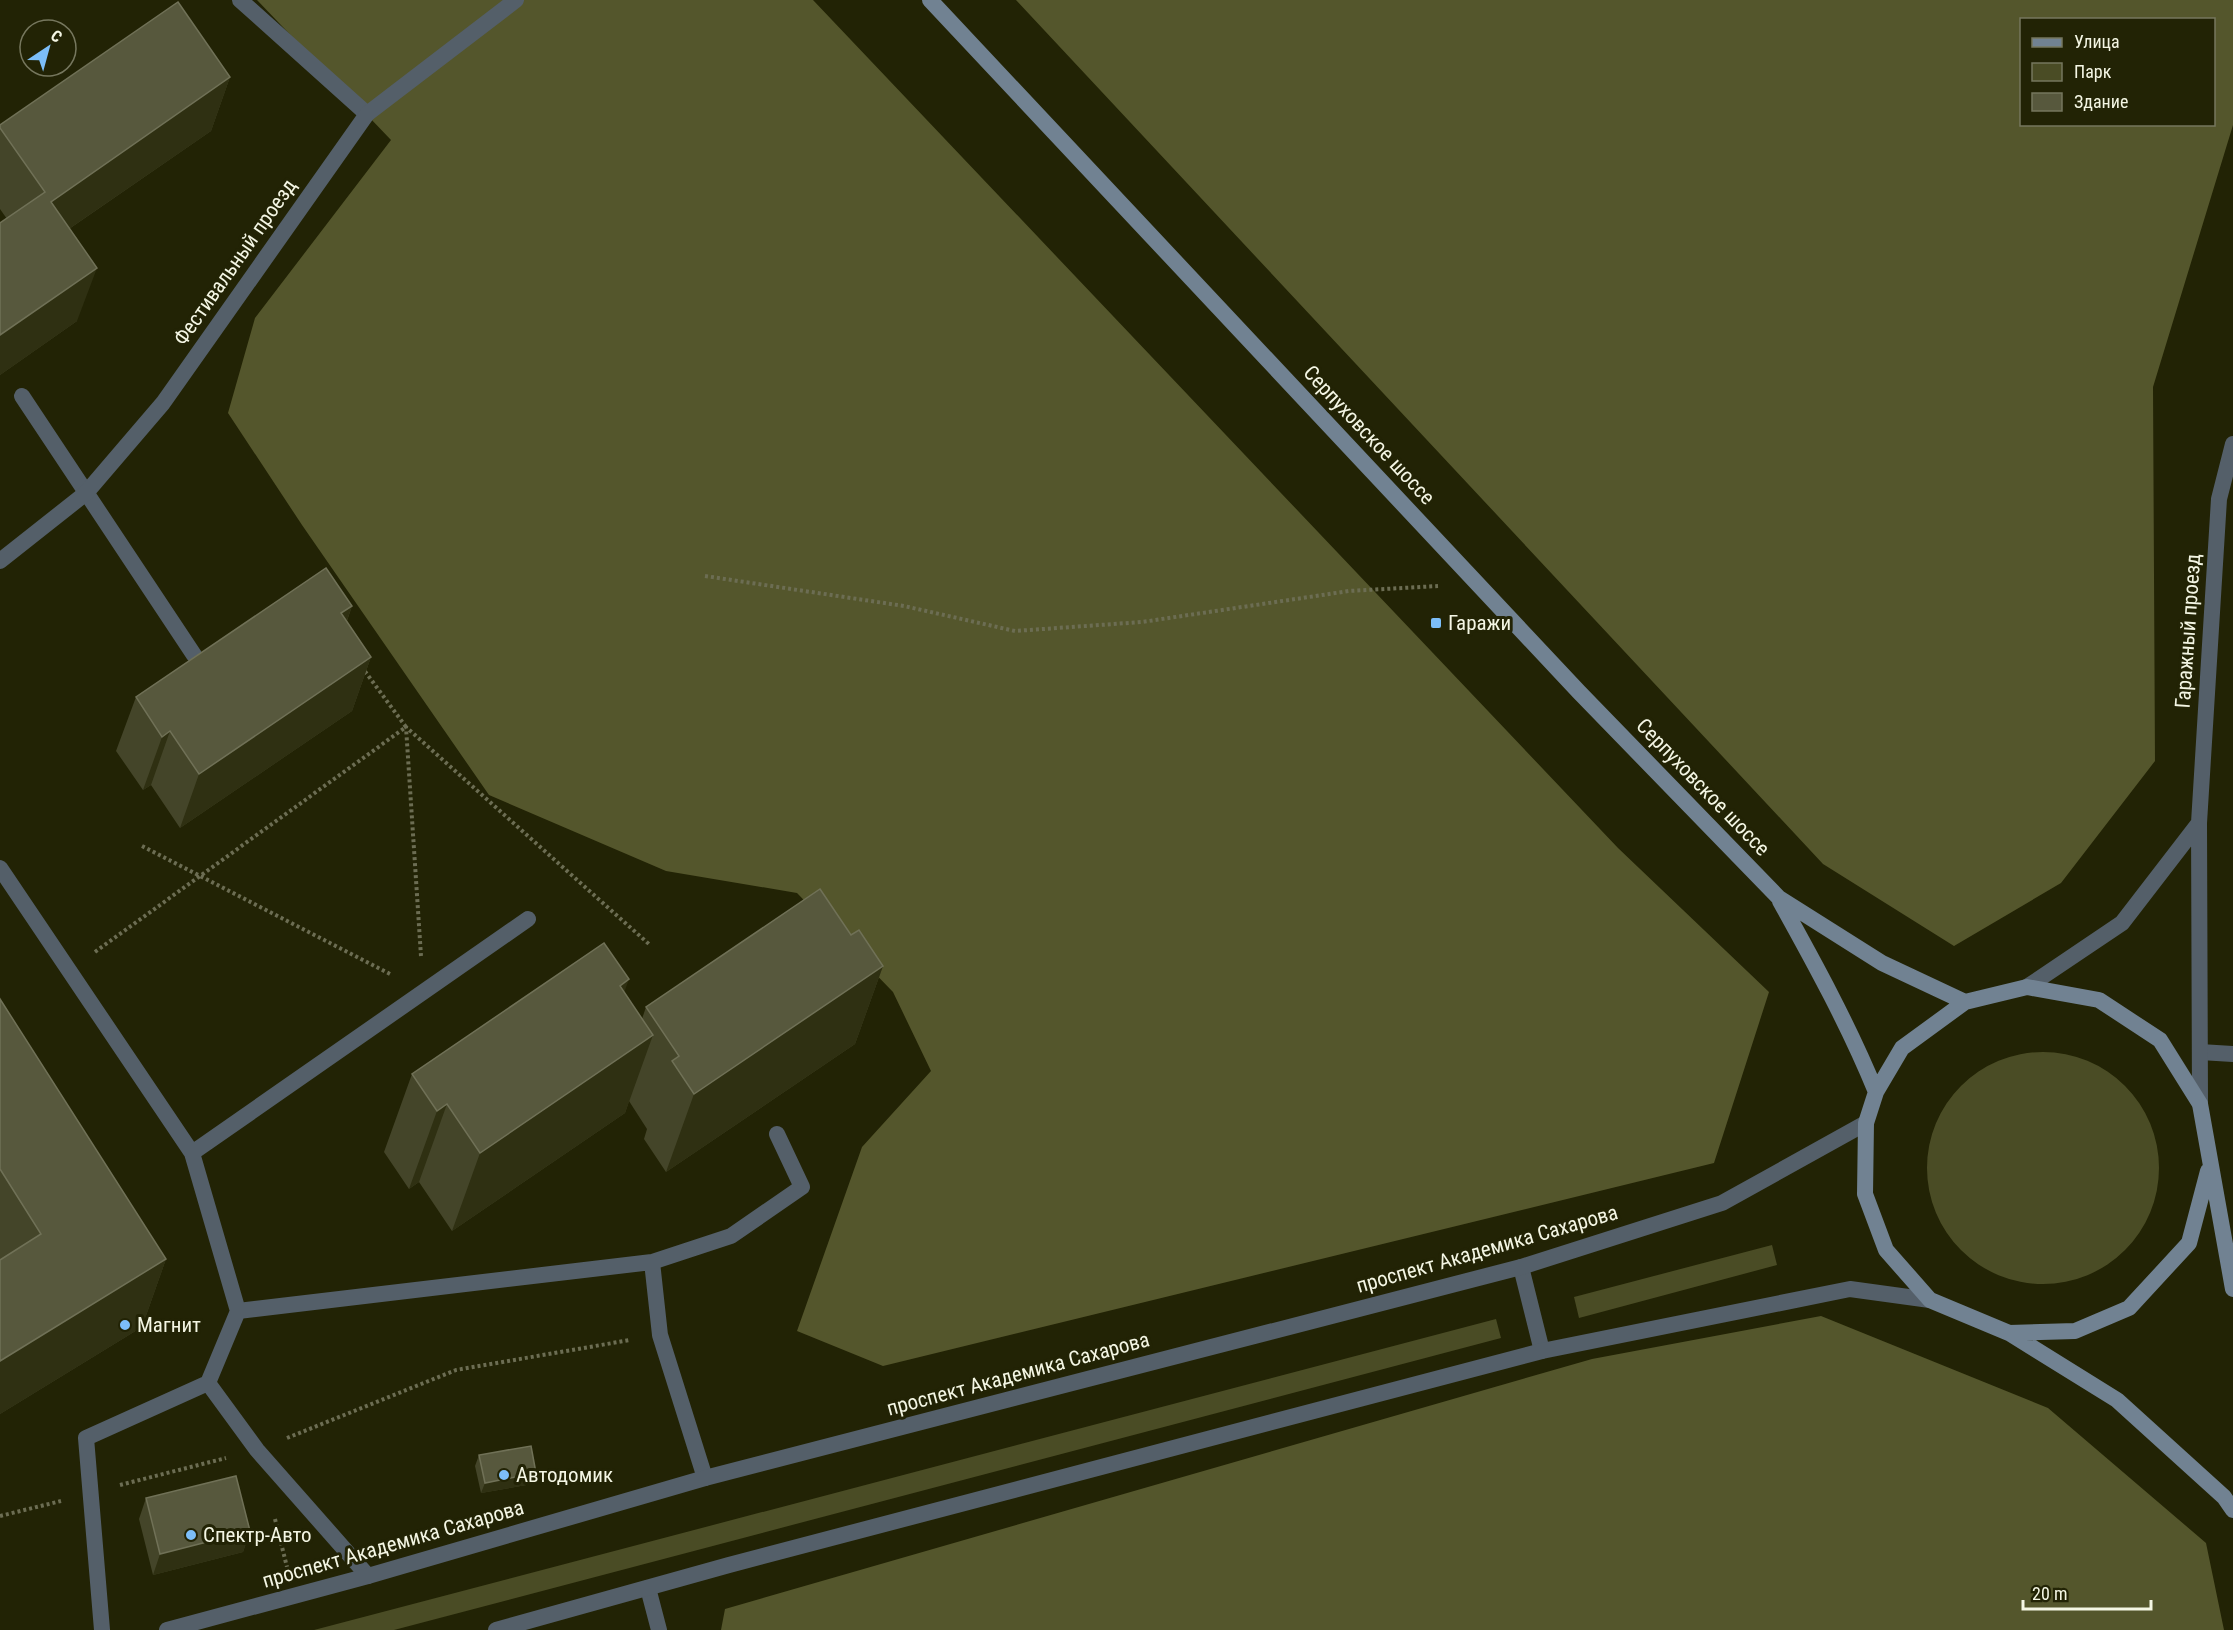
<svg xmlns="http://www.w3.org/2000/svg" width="2233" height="1630" font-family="'Roboto Condensed',sans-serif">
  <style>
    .green { fill: #4a4c25 }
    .forest { fill: #54562c; fill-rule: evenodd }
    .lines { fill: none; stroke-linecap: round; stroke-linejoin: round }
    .path { stroke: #6c6d53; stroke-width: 4; stroke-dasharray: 3 3; stroke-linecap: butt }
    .service { stroke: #545f69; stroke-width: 16 }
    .minor { stroke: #545f69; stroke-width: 16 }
    .tertiary { stroke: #545f69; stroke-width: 16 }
    .secondary { stroke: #718292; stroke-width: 16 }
    .wall { fill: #444529 }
    .shaded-wall { fill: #2f3012 }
    .building { fill: #57583d; stroke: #707157; stroke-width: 1.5 }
    .poi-dot { fill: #7cbef9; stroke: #222305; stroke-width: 2 }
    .labels { text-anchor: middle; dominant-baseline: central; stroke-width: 6; stroke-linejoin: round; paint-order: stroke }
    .street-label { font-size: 21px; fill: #f4f6e4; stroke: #222305 }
    .poi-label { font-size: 21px; fill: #f4f6e4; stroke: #222305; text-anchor: start }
  </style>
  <rect width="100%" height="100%" fill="#222305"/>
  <path class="green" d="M1927 1168a116 116 0 1 1 232 0a116 116 0 1 1-232 0Z
    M 1772,1245 L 1777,1265 L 1579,1318 L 1574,1297 Z
    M 1496,1319 L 1501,1338 L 394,1630 L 314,1630 Z"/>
  <path class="forest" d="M 257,0 L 813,0 L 1618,848 L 1769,992 L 1714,1163 L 883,1366 L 797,1331 L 862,1147 L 931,1071 L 893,992 L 797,893 L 666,871 L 489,795 L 302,525 L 228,413 L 255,318 L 391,140 Z
    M 1016,0 L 2233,0 L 2233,125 L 2153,387 L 2155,761 L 2061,883 L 1954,946 L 1823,864 ZM 2022,20 L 2214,20 L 2214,124 L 2022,124 Z
    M 1821,1316 L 2048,1408 L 2206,1543 L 2224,1630 L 721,1630 L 725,1609 L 1592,1359 Z"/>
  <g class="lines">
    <path class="path" d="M 705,576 L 904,606 L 1015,631 L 1142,622 L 1349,591 L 1438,586
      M 142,846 L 392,975
      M 95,952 L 406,727 L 364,670
      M 421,956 L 406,727 L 650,945
      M 287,1438 L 456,1370 L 630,1340
      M 120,1485 L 226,1458
      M 0,1516 L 61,1501
      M 275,1519 L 287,1567"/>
    <path class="service" d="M 240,0 L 367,114
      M 22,396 L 194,655
      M 0,868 L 192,1153 L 238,1311 L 652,1262 L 660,1335 L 705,1478
      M 2200,1052 L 2233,1054
      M 192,1153 L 528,919
      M 652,1262 L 731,1236 L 802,1187 L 777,1134
      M 208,1383 L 238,1311
      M 648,1588 L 659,1630
      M 102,1630 L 86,1438 L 208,1383 L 257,1450 L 368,1576"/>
    <path class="minor" d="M 0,561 L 86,493 L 163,403 L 367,114 L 516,0
      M 1521,1267 L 1542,1351"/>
    <path class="tertiary" d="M 2027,987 L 2122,923 L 2199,823
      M 2200,1104 L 2199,823 L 2219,499 L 2233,444
      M 167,1630 L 368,1576 L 705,1478 L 1521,1267 L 1722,1203 L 1866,1123
      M 496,1630 L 729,1565 L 1542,1351 L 1850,1289 L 1930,1300"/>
    <path class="secondary" d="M 930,0 L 1579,692 L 1779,898 L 1882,963 L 1965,1002
      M 1780,901 C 1815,964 1849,1026 1876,1092
      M 2233,1289 L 2200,1104 L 2160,1040 L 2099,1000 L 2027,987 L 1965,1002 L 1902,1048 L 1876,1092 L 1866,1123 L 1865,1194 L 1886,1250 L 1930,1300 L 2009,1333 L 2117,1400 L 2224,1497 L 2233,1510
      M 2009,1333 L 2075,1331 L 2129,1308 L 2189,1243 L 2208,1171"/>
  </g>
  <path class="wall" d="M 230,77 L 211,131 L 69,229 L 77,321 L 0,375 L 0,223 L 7,219 L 0,209 L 0,125 Z
    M 352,606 L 347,621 L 371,657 L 352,711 L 180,828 L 151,785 L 143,790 L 116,751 L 136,697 Z
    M 851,935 L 883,966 L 855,1044 L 666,1172 L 644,1139 L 647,1129 L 629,1101 L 625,1113 L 452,1231 L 419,1182 L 409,1189 L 384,1152 L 412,1074 L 624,993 L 642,1019 L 646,1007 Z
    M 0,999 L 166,1259 L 142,1327 L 0,1414 Z
    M 479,1455 L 532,1484 L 481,1493 L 475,1466 Z
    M 146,1498 L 250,1531 L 243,1552 L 153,1575 L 139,1519 Z"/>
  <path class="shaded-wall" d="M 230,77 L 211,131 L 31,255 L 51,202 Z
    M 97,268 L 77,321 L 0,375 L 0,335 Z
    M 352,606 L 333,660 L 341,613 Z
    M 371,657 L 352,711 L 180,828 L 199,774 Z
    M 170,731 L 151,785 L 143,790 L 162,737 Z
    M 883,966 L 855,1044 L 666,1172 L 694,1094 Z
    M 629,979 L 601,1057 L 620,986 Z
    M 653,1035 L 625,1113 L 452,1231 L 480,1153 Z
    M 447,1104 L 419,1182 L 409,1189 L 437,1111 Z
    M 166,1259 L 142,1327 L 0,1414 L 0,1361 Z
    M 536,1473 L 532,1484 L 481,1493 L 485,1483 Z
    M 250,1531 L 243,1552 L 153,1575 L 160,1554 Z"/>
  <path class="building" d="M 178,2 L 230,77 L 51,202 L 97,268 L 0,335 L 0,223 L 45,192 L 0,128 L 0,125 Z
    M 326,568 L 352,606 L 341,613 L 371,657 L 199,774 L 170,731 L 162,737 L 136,697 Z
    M 820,889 L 851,935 L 859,930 L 883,966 L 694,1094 L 672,1061 L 679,1056 L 646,1007 Z
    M 604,943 L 629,979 L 620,986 L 653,1035 L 480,1153 L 447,1104 L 437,1111 L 412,1074 Z
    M 0,999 L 166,1259 L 0,1361 L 0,1260 L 41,1234 L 0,1169 Z
    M 531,1446 L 536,1473 L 485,1483 L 479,1455 Z
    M 236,1476 L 250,1531 L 160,1554 L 146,1498 Z"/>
  <g class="poi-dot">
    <rect x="1430" y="617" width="12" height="12" rx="3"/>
    <circle cx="125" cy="1325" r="6"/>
    <circle cx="504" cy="1475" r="6"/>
    <circle cx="191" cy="1535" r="6"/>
  </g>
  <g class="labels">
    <g class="street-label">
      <text transform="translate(235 262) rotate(-55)">Фестивальный проезд</text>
      <text transform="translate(1369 435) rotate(47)">Серпуховское шоссе</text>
      <text transform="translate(2188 631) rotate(-86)">Гаражный проезд</text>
      <text transform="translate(1703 787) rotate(46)">Серпуховское шоссе</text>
      <text transform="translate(1487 1249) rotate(-16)">проспект Академика Сахарова</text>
      <text transform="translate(1018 1374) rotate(-15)">проспект Академика Сахарова</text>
      <text transform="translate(393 1544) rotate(-16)">проспект Академика Сахарова</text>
    </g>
    <g class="poi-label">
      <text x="1448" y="623">Гаражи</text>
      <text x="137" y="1325">Магнит</text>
      <text x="516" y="1475">Автодомик</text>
      <text x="203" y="1535">Спектр-Авто</text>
    </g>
  </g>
  <rect x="2020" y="18" width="195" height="108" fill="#222305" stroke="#76775e" stroke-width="1.5"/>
  <rect x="2032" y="38" width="30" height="9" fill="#718292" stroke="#76775e" stroke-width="1.5"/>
  <text x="2074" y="48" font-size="18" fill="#f4f6e4">Улица</text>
  <rect x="2032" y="63" width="30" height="18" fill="#4a4c25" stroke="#76775e" stroke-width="1.5"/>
  <text x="2074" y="78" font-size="18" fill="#f4f6e4">Парк</text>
  <rect x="2032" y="93" width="30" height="18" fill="#57583d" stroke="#76775e" stroke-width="1.5"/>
  <text x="2074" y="108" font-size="18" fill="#f4f6e4">Здание</text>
  <g transform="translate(48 48) rotate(36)"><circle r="28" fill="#222305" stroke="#76775e" stroke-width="1.5"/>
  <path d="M0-4.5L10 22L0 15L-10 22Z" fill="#7cbef9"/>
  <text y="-9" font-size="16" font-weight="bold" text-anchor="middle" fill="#f4f6e4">С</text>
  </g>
  <path d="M2023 1600v9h128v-9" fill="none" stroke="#f4f6e4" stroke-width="3"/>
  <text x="2032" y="1600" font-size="18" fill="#f4f6e4" stroke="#222305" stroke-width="4.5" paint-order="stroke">20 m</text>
</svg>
